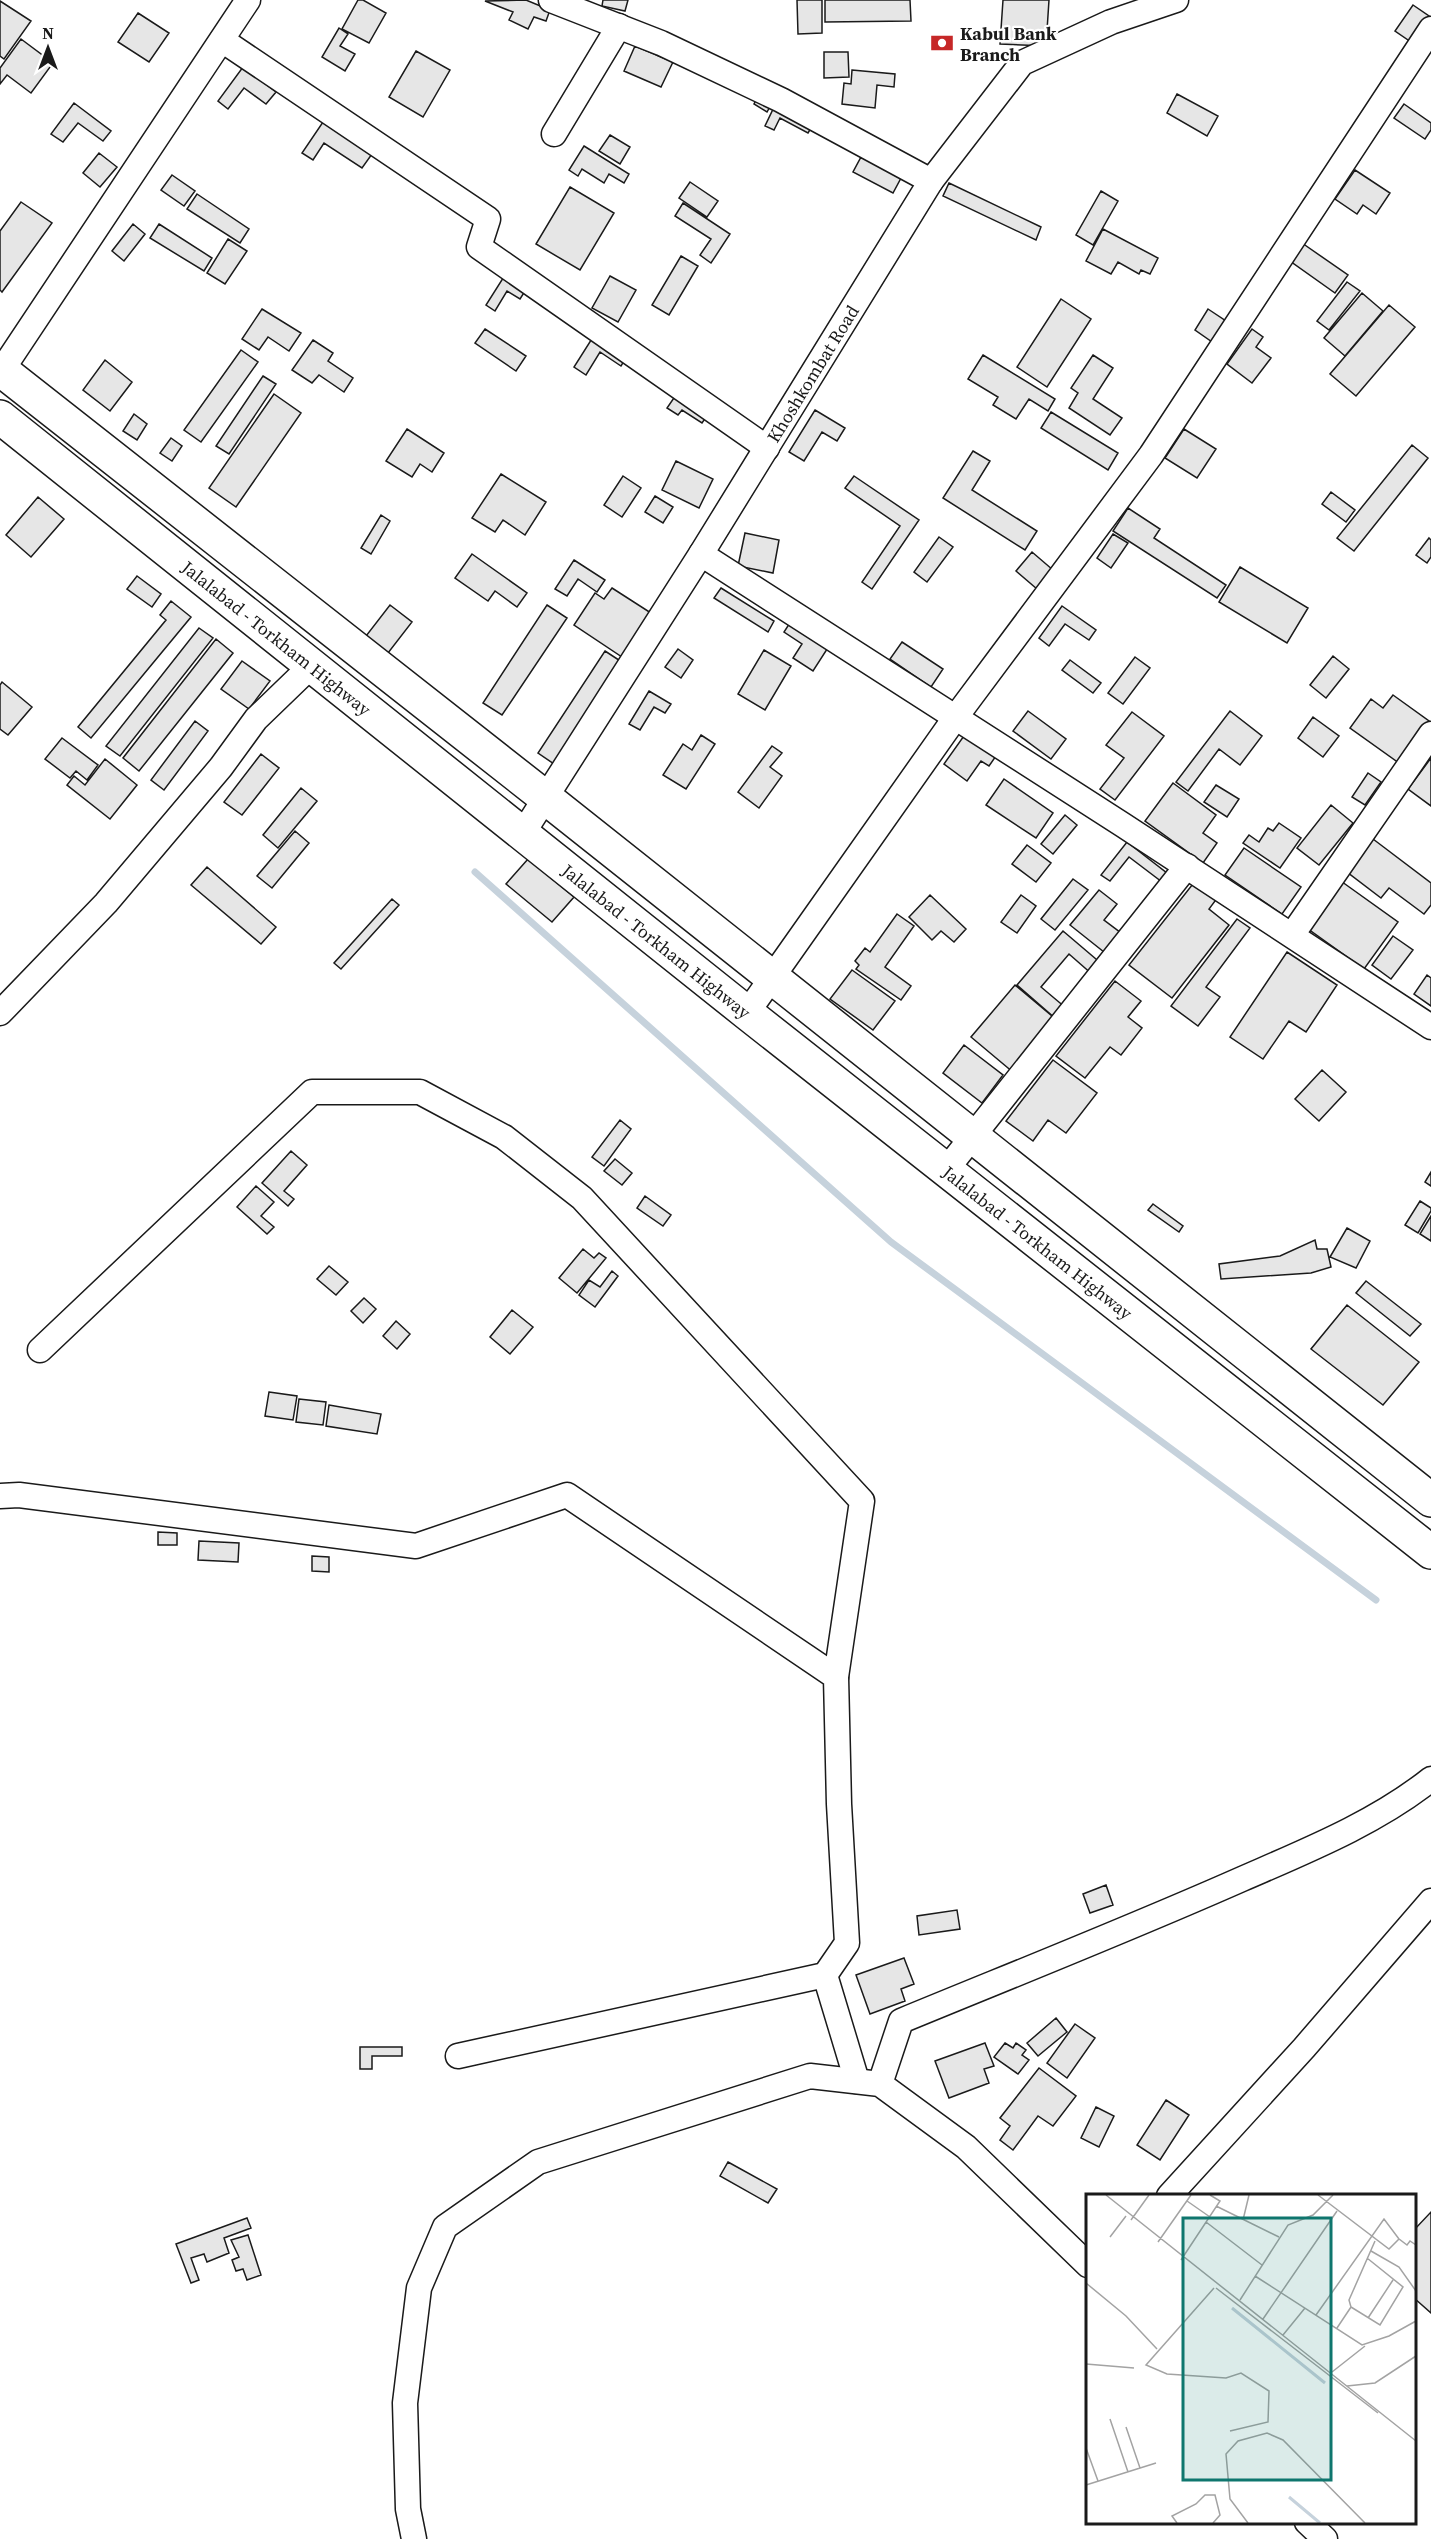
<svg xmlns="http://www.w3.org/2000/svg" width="1431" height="2539" font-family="'Source Serif 4',serif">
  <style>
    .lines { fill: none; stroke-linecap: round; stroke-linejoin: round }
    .stream { stroke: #c6d2dc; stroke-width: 7 }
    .building { fill: #e6e6e6; stroke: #1a1a1a; stroke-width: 1.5 }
    .minor-casing { stroke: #1a1a1a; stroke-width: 27 }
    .highway-casing { stroke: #1a1a1a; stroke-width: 36 }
    .minor { stroke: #fff; stroke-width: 24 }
    .highway { stroke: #fff; stroke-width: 33 }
    .labels { text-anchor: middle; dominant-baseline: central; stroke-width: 4.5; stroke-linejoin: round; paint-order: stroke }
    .poi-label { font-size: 18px; font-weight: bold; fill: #1a1a1a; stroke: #fff; text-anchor: start }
    .street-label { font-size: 18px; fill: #1a1a1a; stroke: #fff }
    .inset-river { fill: none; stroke: #c6d2dc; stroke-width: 3 }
    .inset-road { fill: none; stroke: #a3a3a3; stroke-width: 1.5 }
    .view { fill: #0f766e; fill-opacity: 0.15; stroke: #0f766e; stroke-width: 3 }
    .inset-edge { fill: none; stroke: #1a1a1a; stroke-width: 3 }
  </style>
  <rect width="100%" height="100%" fill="#fff"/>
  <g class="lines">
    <path class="stream" d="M 475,872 L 891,1242 L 1376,1600"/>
  </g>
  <path class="building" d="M 358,0 L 363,0 L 386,13 L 369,43 L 342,29 Z
    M 526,0 L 550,10 L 546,21 L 534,17 L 528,29 L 509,20 L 513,12 L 485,1 Z
    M 603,0 L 628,0 L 625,11 L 602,6 Z
    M 797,0 L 822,0 L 822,33 L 798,34 Z
    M 825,0 L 910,0 L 911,21 L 825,22 Z
    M 1003,0 L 1049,0 L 1046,46 L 1000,44 Z
    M 0,1 L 31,21 L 4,59 L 0,56 Z
    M 1413,5 L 1429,16 L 1411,42 L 1395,31 Z
    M 138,13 L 169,33 L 149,62 L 118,42 Z
    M 339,28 L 348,34 L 340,46 L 355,54 L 345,71 L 322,57 Z
    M 21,39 L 53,63 L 31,93 L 7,75 L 0,84 L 0,68 Z
    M 635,46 L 673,62 L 661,87 L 624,71 Z
    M 416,51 L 450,70 L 423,117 L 389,97 Z
    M 824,52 L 848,52 L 849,77 L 824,78 Z
    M 243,67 L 276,92 L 266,104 L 244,88 L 228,109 L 218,101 Z
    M 852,70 L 895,74 L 894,87 L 877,85 L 875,108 L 842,104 L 844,83 L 851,84 Z
    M 1177,94 L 1218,116 L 1207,136 L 1167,113 Z
    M 758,96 L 772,103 L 767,112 L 754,104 Z
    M 74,103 L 111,131 L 103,141 L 78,123 L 63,142 L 51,134 Z
    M 776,103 L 814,123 L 808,133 L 780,118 L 774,130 L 765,126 Z
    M 1404,104 L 1431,123 L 1431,130 L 1425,139 L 1394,118 Z
    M 323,122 L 372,154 L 362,168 L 324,143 L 313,160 L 302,153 Z
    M 610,135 L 630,147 L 620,164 L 599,151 Z
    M 584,146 L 629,174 L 624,183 L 609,174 L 604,183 L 582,169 L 578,176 L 569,170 Z
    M 99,153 L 117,167 L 100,187 L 83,173 Z
    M 861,157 L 901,178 L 893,193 L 853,172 Z
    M 1355,170 L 1390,193 L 1376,214 L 1363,205 L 1357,214 L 1335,199 Z
    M 172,175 L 195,191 L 184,206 L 161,190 Z
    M 690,182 L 718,201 L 707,217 L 679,198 Z
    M 949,183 L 1041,227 L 1036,240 L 943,196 Z
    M 570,187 L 614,213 L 580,270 L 536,244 Z
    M 1101,191 L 1118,201 L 1093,245 L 1076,235 Z
    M 197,194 L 249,229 L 240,243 L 187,209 Z
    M 21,202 L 52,223 L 2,292 L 0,290 L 0,231 Z
    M 683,203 L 730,234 L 711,263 L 700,255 L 711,239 L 675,216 Z
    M 133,224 L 145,234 L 124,261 L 112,251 Z
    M 159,224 L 212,258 L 204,271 L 150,238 Z
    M 1103,229 L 1158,258 L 1150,274 L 1141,270 L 1139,274 L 1118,262 L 1111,274 L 1086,261 Z
    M 228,239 L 247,251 L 225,284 L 207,273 Z
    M 1302,243 L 1348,275 L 1335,293 L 1290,261 Z
    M 681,256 L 698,266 L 669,315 L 652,305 Z
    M 505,275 L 527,288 L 520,299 L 507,291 L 495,311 L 486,305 Z
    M 610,276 L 636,290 L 618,322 L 592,308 Z
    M 1347,282 L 1360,291 L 1329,330 L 1317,321 Z
    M 1362,293 L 1383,311 L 1345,356 L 1324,338 Z
    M 1061,299 L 1091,319 L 1047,387 L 1017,367 Z
    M 1389,305 L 1415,327 L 1356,396 L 1330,374 Z
    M 262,309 L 301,333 L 289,351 L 268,337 L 259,350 L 242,339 Z
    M 1208,309 L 1229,323 L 1215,344 L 1195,330 Z
    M 485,329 L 526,356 L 516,371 L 475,343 Z
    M 1252,329 L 1263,337 L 1256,347 L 1271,358 L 1252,383 L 1227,364 Z
    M 593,337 L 626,358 L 621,366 L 600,352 L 586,375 L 574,367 Z
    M 313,340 L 333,353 L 328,361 L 353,378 L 344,392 L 319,375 L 312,383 L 292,370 Z
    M 241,350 L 258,362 L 201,442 L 184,430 Z
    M 983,355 L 1055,399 L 1048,411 L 1029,399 L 1016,419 L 993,405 L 998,397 L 968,379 Z
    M 1093,355 L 1113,368 L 1093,399 L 1122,418 L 1110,435 L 1069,408 L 1078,393 L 1071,388 Z
    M 105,360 L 132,382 L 110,411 L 83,390 Z
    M 263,376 L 276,384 L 229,454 L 216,446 Z
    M 678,392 L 709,413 L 702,423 L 682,410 L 678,415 L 667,408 Z
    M 274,394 L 301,413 L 236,507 L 209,488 Z
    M 815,410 L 845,428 L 837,441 L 822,432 L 804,461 L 789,452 Z
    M 1051,412 L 1118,453 L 1108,470 L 1041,428 Z
    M 134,414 L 147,424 L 137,440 L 123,431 Z
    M 407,429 L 444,453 L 432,472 L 420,464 L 412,477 L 386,461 Z
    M 1184,429 L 1216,449 L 1197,478 L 1165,458 Z
    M 171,438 L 182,446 L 172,461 L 160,453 Z
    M 1412,445 L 1428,458 L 1354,551 L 1337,538 Z
    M 973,451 L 990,461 L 972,490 L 1037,531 L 1025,550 L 943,498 Z
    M 676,461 L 713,479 L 699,508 L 662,490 Z
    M 501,474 L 546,502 L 525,535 L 503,520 L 495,532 L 472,518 Z
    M 623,476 L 641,488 L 622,517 L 604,505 Z
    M 854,476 L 919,520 L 872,589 L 862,582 L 900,526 L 845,488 Z
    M 1331,492 L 1355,510 L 1346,522 L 1322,504 Z
    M 655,496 L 673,507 L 663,523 L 645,512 Z
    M 38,497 L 64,519 L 31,557 L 6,535 Z
    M 1128,508 L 1160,529 L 1154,538 L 1226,585 L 1217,598 L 1113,531 Z
    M 381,515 L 390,521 L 371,554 L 361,548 Z
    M 745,533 L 779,540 L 773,573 L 738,566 Z
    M 1113,534 L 1128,543 L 1111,568 L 1097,558 Z
    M 939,537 L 953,547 L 927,582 L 914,572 Z
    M 1429,538 L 1431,540 L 1431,557 L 1427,563 L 1416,555 Z
    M 1032,552 L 1053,570 L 1037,589 L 1016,571 Z
    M 472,554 L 527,593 L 517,607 L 495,591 L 488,601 L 455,578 Z
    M 574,560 L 605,580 L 597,592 L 578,579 L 567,596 L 555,589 Z
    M 1240,567 L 1308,608 L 1287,643 L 1219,602 Z
    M 137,576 L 161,594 L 152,607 L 127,589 Z
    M 612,588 L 651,613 L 622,657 L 574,625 L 595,593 L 604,599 Z
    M 721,588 L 774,621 L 768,632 L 714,598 Z
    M 171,601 L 191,617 L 91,738 L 78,727 L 166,620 L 160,615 Z
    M 390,605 L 412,622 L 388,653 L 366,636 Z
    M 547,605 L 567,618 L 502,715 L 483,703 Z
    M 1062,606 L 1096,630 L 1089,640 L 1065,624 L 1049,646 L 1039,638 Z
    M 793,618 L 831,643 L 813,671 L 793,658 L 802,644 L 784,632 Z
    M 199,628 L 213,638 L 120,756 L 106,746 Z
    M 216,639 L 233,653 L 139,771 L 123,758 Z
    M 902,642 L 943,669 L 931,687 L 890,659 Z
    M 678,649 L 693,660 L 681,678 L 665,667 Z
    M 764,650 L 791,666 L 765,710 L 738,694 Z
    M 605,651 L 625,664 L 557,766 L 538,753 Z
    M 1333,656 L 1349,669 L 1326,698 L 1310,685 Z
    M 1135,657 L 1150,668 L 1123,704 L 1108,693 Z
    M 1070,660 L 1101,683 L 1093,693 L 1062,670 Z
    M 242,661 L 270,681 L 249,709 L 221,689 Z
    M 2,682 L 32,707 L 8,735 L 0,729 L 0,685 Z
    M 649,691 L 671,704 L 665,713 L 654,707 L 640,730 L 629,724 Z
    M 1393,695 L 1429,721 L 1399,763 L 1350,728 L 1371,699 L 1383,708 Z
    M 1028,711 L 1066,739 L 1051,759 L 1013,731 Z
    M 1230,711 L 1262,736 L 1240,765 L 1219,749 L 1188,791 L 1176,782 Z
    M 1132,712 L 1164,736 L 1115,800 L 1100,789 L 1124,758 L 1106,745 Z
    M 1313,717 L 1339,736 L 1323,757 L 1298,738 Z
    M 195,721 L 208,731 L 164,790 L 151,780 Z
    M 966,733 L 996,756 L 989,766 L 981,761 L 967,781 L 944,764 Z
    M 701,735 L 715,744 L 686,789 L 663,775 L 683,744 L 692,750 Z
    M 62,738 L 98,765 L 87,780 L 76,771 L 70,778 L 45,759 Z
    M 772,746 L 782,753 L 770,767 L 782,776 L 759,808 L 738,792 Z
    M 261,754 L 279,768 L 242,815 L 224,802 Z
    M 1431,758 L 1431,806 L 1408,789 Z
    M 105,759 L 137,785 L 110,819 L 67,785 L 74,776 L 85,785 Z
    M 1368,773 L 1381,782 L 1365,805 L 1352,797 Z
    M 1004,779 L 1053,813 L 1036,838 L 986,805 Z
    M 1173,783 L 1216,815 L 1203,833 L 1217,843 L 1203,863 L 1145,821 Z
    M 1216,785 L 1239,799 L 1227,817 L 1204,802 Z
    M 301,788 L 317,801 L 278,848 L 263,835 Z
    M 1331,805 L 1353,823 L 1319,865 L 1297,848 Z
    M 1065,815 L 1077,825 L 1053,854 L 1041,844 Z
    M 1279,823 L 1301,838 L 1280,868 L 1243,843 L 1249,835 L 1259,842 L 1268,828 L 1273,831 Z
    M 295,831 L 309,843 L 272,888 L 257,876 Z
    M 1373,839 L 1431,883 L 1431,905 L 1424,914 L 1389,888 L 1381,898 L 1347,872 Z
    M 1127,842 L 1172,877 L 1166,885 L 1129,857 L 1110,881 L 1101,875 Z
    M 1027,845 L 1051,863 L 1036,882 L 1012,864 Z
    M 1244,848 L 1301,887 L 1282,914 L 1225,875 Z
    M 528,859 L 574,897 L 552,922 L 506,884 Z
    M 207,867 L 276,927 L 261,944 L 191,885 Z
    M 1073,879 L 1088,890 L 1055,930 L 1041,919 Z
    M 1338,879 L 1398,922 L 1364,969 L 1304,926 Z
    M 1196,880 L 1218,897 L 1209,909 L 1229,925 L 1172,998 L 1129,965 Z
    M 1099,890 L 1117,904 L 1104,920 L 1125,936 L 1109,956 L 1070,925 Z
    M 930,895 L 966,929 L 954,942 L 941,931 L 932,940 L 909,917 Z
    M 1021,895 L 1036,906 L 1017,933 L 1001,922 Z
    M 392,899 L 399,905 L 341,969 L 334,963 Z
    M 897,914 L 914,926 L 885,967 L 911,986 L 901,1000 L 856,969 L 859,965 L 855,961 L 865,948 L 870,952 Z
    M 1237,919 L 1250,928 L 1206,987 L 1220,997 L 1198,1026 L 1171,1006 Z
    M 1063,931 L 1103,965 L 1093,975 L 1069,954 L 1041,987 L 1066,1008 L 1056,1019 L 1017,985 Z
    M 1393,936 L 1413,950 L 1391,979 L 1372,965 Z
    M 1287,952 L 1337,985 L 1306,1032 L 1289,1021 L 1263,1059 L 1230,1037 Z
    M 852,970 L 895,1001 L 873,1030 L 830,999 Z
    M 1427,975 L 1431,978 L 1431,1006 L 1414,994 Z
    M 1115,981 L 1141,1001 L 1128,1017 L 1142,1028 L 1121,1055 L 1110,1047 L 1085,1078 L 1056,1056 Z
    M 1015,985 L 1058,1021 L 1014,1073 L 971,1037 Z
    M 964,1045 L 1003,1075 L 982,1103 L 943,1073 Z
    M 1053,1060 L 1097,1093 L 1066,1133 L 1048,1120 L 1033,1141 L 1006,1121 Z
    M 1322,1070 L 1346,1092 L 1319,1121 L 1295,1099 Z
    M 620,1120 L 631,1129 L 604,1166 L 592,1157 Z
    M 291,1151 L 307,1165 L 284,1191 L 294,1199 L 288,1206 L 262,1183 Z
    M 615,1159 L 632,1173 L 622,1185 L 604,1171 Z
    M 1431,1172 L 1431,1186 L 1425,1182 Z
    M 256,1186 L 274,1202 L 261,1216 L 274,1227 L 267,1234 L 237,1207 Z
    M 645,1196 L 671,1215 L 663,1226 L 637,1208 Z
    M 1420,1201 L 1431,1208 L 1431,1211 L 1418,1233 L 1405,1225 Z
    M 1153,1204 L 1183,1226 L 1179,1232 L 1148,1210 Z
    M 1431,1216 L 1431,1241 L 1420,1234 Z
    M 1347,1228 L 1370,1241 L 1356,1268 L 1330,1257 Z
    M 1315,1240 L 1317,1249 L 1327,1249 L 1331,1267 L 1311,1273 L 1221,1279 L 1219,1264 L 1280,1256 Z
    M 583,1249 L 594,1258 L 599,1253 L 606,1258 L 577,1293 L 559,1278 Z
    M 329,1266 L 348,1282 L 336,1295 L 317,1279 Z
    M 612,1271 L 618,1276 L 595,1307 L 579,1295 L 589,1280 L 600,1287 Z
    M 1366,1281 L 1421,1324 L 1410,1336 L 1356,1293 Z
    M 364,1298 L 376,1309 L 363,1323 L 351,1311 Z
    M 1347,1305 L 1419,1362 L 1383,1405 L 1311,1349 Z
    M 512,1310 L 533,1327 L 510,1354 L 490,1337 Z
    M 396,1321 L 410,1334 L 397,1349 L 383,1336 Z
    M 269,1392 L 297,1396 L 293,1420 L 265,1416 Z
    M 299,1399 L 326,1402 L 323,1425 L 296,1422 Z
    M 329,1405 L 381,1414 L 377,1434 L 326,1426 Z
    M 158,1532 L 177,1533 L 177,1545 L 158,1545 Z
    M 199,1541 L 239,1543 L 238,1562 L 198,1560 Z
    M 312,1556 L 329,1557 L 329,1572 L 312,1571 Z
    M 1106,1885 L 1113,1905 L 1090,1913 L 1083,1894 Z
    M 957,1910 L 960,1929 L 919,1935 L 917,1916 Z
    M 904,1958 L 914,1984 L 901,1989 L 905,2001 L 870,2014 L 856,1975 Z
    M 1056,2018 L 1067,2032 L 1038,2056 L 1027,2043 Z
    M 1075,2024 L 1095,2038 L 1067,2078 L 1047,2063 Z
    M 985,2043 L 994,2066 L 984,2069 L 989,2083 L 949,2098 L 935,2061 Z
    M 1005,2043 L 1013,2048 L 1016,2043 L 1026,2050 L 1022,2055 L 1029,2060 L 1018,2074 L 994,2057 Z
    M 360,2047 L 402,2047 L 402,2056 L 372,2056 L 372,2069 L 360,2069 Z
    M 1039,2068 L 1076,2096 L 1053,2126 L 1038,2116 L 1013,2150 L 1000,2140 L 1010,2126 L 1000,2118 Z
    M 1166,2100 L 1189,2115 L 1160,2160 L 1137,2145 Z
    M 1096,2107 L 1114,2116 L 1099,2147 L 1081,2138 Z
    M 728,2162 L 777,2189 L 768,2203 L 720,2176 Z
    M 1431,2212 L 1431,2313 L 1414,2298 L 1414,2230 Z
    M 247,2218 L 251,2228 L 224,2238 L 229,2253 L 207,2262 L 204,2254 L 191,2258 L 199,2280 L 191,2283 L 176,2244 Z
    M 248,2235 L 261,2275 L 247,2280 L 243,2269 L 236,2271 L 232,2260 L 239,2257 L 231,2240 Z"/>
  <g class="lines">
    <g class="minor-casing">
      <g id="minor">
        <path d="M 551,0 L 661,43 L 781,100 L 931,181"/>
        <path d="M 222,40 L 488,219 L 479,247 L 767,448"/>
        <path d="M 554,134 L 619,26"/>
        <path d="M 0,373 L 248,0"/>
        <path d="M 701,554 L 1123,825 L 1431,1027"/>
        <path id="s1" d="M 523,833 L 701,554 L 931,181 L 1022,63 L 1111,22 L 1176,0"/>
        <path d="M 1292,935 L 1431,734"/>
        <path d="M 0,1013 L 106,903 L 221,767 L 256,719 L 312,665"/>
        <path d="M 747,1013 L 955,718 L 1151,455 L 1431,29"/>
        <path d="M 946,1170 L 1187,866"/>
        <path d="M 40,1350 L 312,1092 L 420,1092 L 504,1137 L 582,1198 L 862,1501 L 836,1677"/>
        <path d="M 0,1496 L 19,1495 L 416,1546 L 567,1495 L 836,1677 L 839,1804 L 847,1943 L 825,1975 L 458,2056"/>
        <path d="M 825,1975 L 857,2081"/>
        <path d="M 880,2084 L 901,2021 C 1015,1974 1129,1929 1242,1879 C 1306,1851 1376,1823 1431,1779"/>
        <path d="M 1169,2196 L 1304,2048 L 1431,1901"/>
        <path d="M 1307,2522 L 1325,2539"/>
        <path d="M 414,2539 L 408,2509 L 405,2403 L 419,2288 L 445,2227 L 538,2162 L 810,2076 L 880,2084 L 966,2147 L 1088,2265"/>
      </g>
    </g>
    <g class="highway-casing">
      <g id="highway">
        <path d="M 0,369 L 546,798 L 1431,1500"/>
        <path id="s2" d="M 0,417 L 747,1013 L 1431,1552"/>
      </g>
    </g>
    <use href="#minor" class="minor"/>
    <use href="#highway" class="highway"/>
  </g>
  <defs>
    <g id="bank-bare" transform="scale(1.8)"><path d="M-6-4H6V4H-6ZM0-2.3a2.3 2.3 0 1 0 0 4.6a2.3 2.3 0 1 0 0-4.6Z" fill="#c62828" stroke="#fff" stroke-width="2.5" paint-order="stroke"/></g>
  </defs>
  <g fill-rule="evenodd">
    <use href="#bank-bare" x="942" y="43"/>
  </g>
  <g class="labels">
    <g class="poi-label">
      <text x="960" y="33">Kabul Bank<tspan x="960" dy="21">Branch</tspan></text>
    </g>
    <g class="street-label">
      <text stroke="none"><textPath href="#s1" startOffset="543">Khoshkombat Road</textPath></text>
      <text stroke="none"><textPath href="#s2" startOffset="354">Jalalabad - Torkham Highway</textPath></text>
      <text stroke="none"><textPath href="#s2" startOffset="840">Jalalabad - Torkham Highway</textPath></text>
      <text stroke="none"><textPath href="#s2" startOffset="1326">Jalalabad - Torkham Highway</textPath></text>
    </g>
  </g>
  <g transform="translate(1086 2194)">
    <rect width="330" height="330" fill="#fff"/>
    <path class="inset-river" d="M 146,114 L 239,189M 203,303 L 234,329"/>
    <path class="inset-road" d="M 20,1 L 330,247M 232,1 L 303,55 L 313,45 L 321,51 L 324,47 L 330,51M 101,7 L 124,23M 130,12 L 193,43M 45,26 L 63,1M 157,26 L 163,1M 120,28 L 176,71M 24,43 L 40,22M 72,48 L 105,1M 285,57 L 313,73 L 330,97M 95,66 L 134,7 L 124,1M 169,82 L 276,151 L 303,142 L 330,127M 0,89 L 40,122 L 71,155M 128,94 L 60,171 L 81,180 L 140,184 L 155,179 L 183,197 L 182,228 L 144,237M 130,94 L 292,219M 154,106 L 202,31 L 227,21 L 247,1M 265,113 L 294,131 L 317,93 L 281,64M 230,121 L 298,25 L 313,45M 282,124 L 307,86M 177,125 L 251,17M 251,134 L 265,113 L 263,106 L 289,47M 197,141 L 219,114M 0,170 L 48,174M 246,178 L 279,152M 261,192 L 289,189 L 330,162M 24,225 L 42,278M 40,233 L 54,274M 0,254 L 12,287M 0,291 L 70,269M 91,329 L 86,322 L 110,310 L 119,301 L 129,301 L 134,321 L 127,329M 162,329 L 144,305 L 140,260 L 152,247 L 181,239 L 197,246 L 279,329"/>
    <path class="view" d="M 97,24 L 245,24 L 245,286 L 97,286 Z"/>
    <rect width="330" height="330" class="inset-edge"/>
  </g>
  <g transform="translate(48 48)" stroke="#ffffff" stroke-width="4.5" paint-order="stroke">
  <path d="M0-4.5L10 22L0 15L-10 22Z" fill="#1a1a1a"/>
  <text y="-9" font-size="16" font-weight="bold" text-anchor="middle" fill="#1a1a1a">N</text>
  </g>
</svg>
